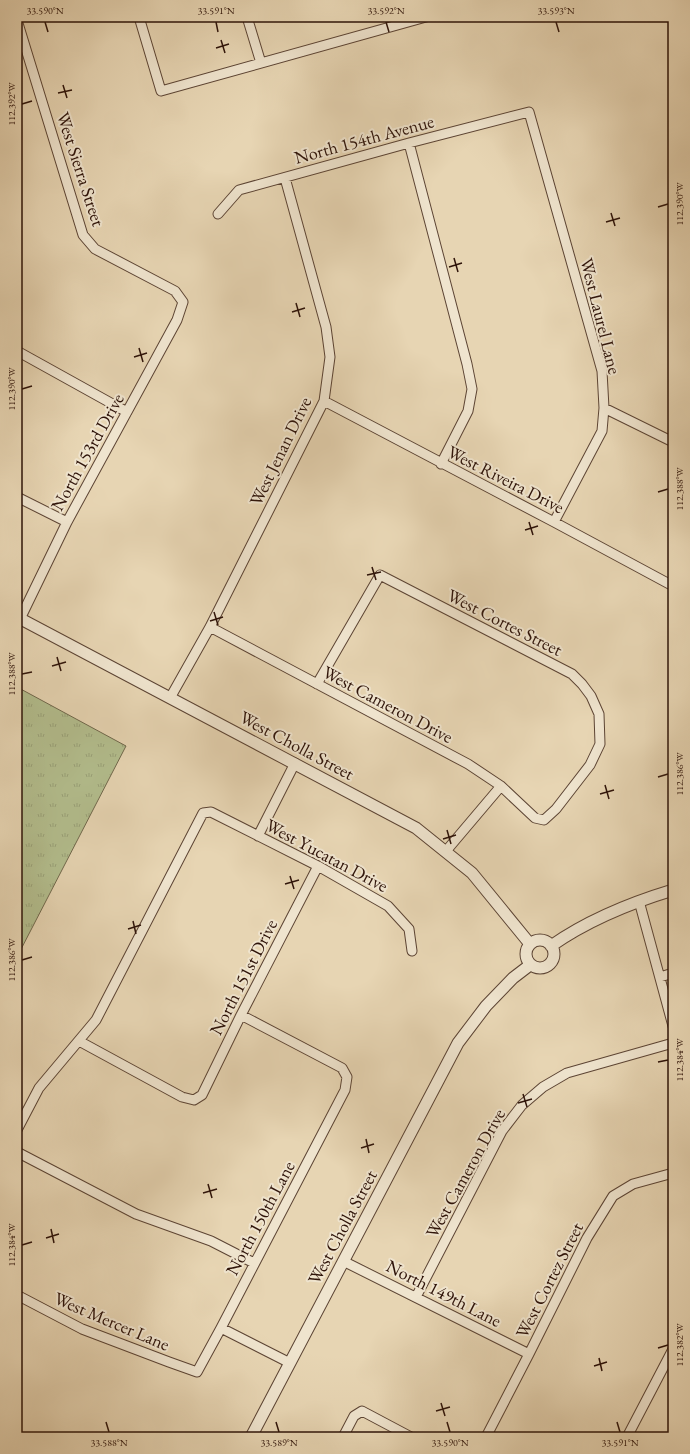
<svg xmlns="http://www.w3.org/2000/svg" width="690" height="1454" font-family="'EB Garamond',serif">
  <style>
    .grass { fill: url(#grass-tufts); stroke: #70684c }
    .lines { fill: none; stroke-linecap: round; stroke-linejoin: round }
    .minor-casing { stroke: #5c4434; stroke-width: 11 }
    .tertiary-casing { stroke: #5c4434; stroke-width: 13 }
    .minor { stroke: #efe4ce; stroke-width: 9 }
    .tertiary { stroke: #efe4ce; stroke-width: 11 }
    .ticks { fill: none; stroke: #2e1309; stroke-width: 1.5 }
    .labels { text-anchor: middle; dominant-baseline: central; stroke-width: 4; stroke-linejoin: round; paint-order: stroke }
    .street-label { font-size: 18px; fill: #2e1309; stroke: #efe4ce }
    .neatline { fill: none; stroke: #2e1309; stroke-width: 1.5 }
    .ticks-label { font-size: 10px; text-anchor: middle; fill: #2e1309 }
  </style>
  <defs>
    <pattern id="grass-tufts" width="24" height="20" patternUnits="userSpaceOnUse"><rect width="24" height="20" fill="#b3be8e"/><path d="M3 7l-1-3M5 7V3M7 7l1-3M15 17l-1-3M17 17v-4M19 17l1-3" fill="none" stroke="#9aa279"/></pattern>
  </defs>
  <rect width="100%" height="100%" fill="#e7d5b3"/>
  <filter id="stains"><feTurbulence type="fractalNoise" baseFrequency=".005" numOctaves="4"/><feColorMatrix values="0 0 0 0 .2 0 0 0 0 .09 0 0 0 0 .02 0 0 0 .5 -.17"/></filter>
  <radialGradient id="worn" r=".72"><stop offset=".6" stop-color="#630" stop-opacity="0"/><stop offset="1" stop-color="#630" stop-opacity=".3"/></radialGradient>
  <path class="grass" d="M 17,687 L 126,746 L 17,957 Z"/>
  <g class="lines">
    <g class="minor-casing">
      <path id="minor" d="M 139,17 L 161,91 L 426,17
        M 247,17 L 261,63
        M 17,20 L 83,235 L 95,249 L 175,291 L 183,302 L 177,320 L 67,522 L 20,619
        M 409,143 L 467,364 L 472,389 L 468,411 L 441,464
        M 218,214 L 239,190 L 409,143 L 529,112 L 602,371 L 604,408 L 602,431 L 554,522
        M 17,351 L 127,412
        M 324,401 L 554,522 L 673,586
        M 604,408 L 673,442
        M 17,497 L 67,522
        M 210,627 L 468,764 L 501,786 L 535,818 L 544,820 L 556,809 L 590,765 L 600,744 L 599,714 L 591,696 L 582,684 L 572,674 L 380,575 L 317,684
        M 170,698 L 210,627 L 324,401 L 330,357 L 326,327 L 285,178
        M 258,836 L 295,763
        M 446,851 L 501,786
        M 639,901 L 673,1026
        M 660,977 L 673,973
        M 79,1041 L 182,1097 L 194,1100 L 202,1095 L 241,1015 L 318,866
        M 17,1130 L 39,1088 L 96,1020 L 203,813 L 211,812 L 318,866 L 388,906 L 409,929 L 412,951
        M 17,1152 L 136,1214 L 211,1241 L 254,1263
        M 343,1261 L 529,1354
        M 17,1295 L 82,1329 L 169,1362 L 197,1372 L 221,1328 L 345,1090 L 347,1077 L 342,1068 L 241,1015
        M 416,1297 L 502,1131 L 522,1105 L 543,1087 L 567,1073 L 673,1043
        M 221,1328 L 290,1363
        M 343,1437 L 354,1416 L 362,1411 L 411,1437
        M 486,1437 L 529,1354 L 587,1238 L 613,1196 L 633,1184 L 673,1173
        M 627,1437 L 673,1349"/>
    </g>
    <g class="tertiary-casing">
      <path id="tertiary" d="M 17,617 L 416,828 L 472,873 L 530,944
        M526 954a14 14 0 1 1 28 0a14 14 0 1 1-28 0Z
        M 551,946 C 588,920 630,903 673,890
        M 251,1437 L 458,1043 L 486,1006 L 513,978 L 530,965"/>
    </g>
    <use href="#minor" class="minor"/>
    <use href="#tertiary" class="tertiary"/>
  </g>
  <path class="ticks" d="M 45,22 L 48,32M 216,22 L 218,32M 386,22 L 389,32M 556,22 L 559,32M 221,40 L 225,53M 216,48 L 229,44M 63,85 L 67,98M 58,93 L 72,90M 22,104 L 32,101M 658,207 L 668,204M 611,213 L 615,226M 606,222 L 620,218M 454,258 L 458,272M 449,267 L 462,263M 296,303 L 300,317M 292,312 L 305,308M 139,348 L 143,362M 134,357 L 147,353M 22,389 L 32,386M 658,492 L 668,489M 529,522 L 533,535M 525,530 L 538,526M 372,567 L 376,580M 367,575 L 381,572M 214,612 L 218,625M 210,621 L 223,617M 57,657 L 61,671M 52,666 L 66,662M 22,674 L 32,672M 658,777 L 668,774M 605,785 L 609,799M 600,794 L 614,790M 447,830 L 451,844M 443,839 L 456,835M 290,876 L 294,889M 285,884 L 299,880M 133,921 L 136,934M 128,929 L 141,925M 22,960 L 32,957M 658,1062 L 668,1060M 523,1094 L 527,1107M 518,1103 L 532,1099M 366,1139 L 369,1153M 361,1148 L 374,1144M 208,1184 L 212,1198M 203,1193 L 217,1189M 51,1229 L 54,1243M 46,1238 L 59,1234M 22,1245 L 32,1242M 658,1348 L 668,1345M 599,1358 L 602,1371M 594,1366 L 607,1362M 441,1403 L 445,1416M 436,1411 L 450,1407M 106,1422 L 109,1432M 276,1422 L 279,1432M 447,1422 L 450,1432M 617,1422 L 620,1432"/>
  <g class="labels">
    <g class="street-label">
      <text transform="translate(364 139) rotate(-15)">North 154th Avenue</text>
      <text transform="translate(81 169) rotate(72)">West Sierra Street</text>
      <text transform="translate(601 316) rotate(76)">West Laurel Lane</text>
      <text transform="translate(280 451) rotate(-64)">West Jenan Drive</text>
      <text transform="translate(87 452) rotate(-61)">North 153rd Drive</text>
      <text transform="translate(506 479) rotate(27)">West Riveira Drive</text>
      <text transform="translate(505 622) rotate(27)">West Cortes Street</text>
      <text transform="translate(388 704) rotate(28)">West Cameron Drive</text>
      <text transform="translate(297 745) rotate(28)">West Cholla Street</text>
      <text transform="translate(327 855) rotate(28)">West Yucatan Drive</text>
      <text transform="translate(243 977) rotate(-63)">North 151st Drive</text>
      <text transform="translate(465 1173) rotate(-61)">West Cameron Drive</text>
      <text transform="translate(260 1218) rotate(-62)">North 150th Lane</text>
      <text transform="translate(342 1227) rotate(-62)">West Cholla Street</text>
      <text transform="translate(549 1280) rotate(-63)">West Cortez Street</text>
      <text transform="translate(444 1293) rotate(27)">North 149th Lane</text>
      <text transform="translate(112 1321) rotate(23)">West Mercer Lane</text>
    </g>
  </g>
  <rect width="690" height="1454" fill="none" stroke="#e7d5b3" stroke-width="44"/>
  <rect x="22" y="22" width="646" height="1410" class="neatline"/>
  <g class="ticks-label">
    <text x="45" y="14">33.590°N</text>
    <text x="216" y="14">33.591°N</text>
    <text x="386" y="14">33.592°N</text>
    <text x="556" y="14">33.593°N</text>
    <text transform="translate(11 104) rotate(-90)" y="4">112.392°W</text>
    <text transform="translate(679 204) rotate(-90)" y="4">112.390°W</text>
    <text transform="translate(11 389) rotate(-90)" y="4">112.390°W</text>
    <text transform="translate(679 489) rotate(-90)" y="4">112.388°W</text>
    <text transform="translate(11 674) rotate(-90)" y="4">112.388°W</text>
    <text transform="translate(679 774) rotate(-90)" y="4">112.386°W</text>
    <text transform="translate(11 960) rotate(-90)" y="4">112.386°W</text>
    <text transform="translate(679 1060) rotate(-90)" y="4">112.384°W</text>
    <text transform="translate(11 1245) rotate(-90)" y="4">112.384°W</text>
    <text transform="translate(679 1345) rotate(-90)" y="4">112.382°W</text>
    <text x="109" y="1446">33.588°N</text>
    <text x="279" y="1446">33.589°N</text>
    <text x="450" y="1446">33.590°N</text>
    <text x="620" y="1446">33.591°N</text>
  </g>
  <rect width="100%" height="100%" filter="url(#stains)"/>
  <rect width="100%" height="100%" fill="url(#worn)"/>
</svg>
